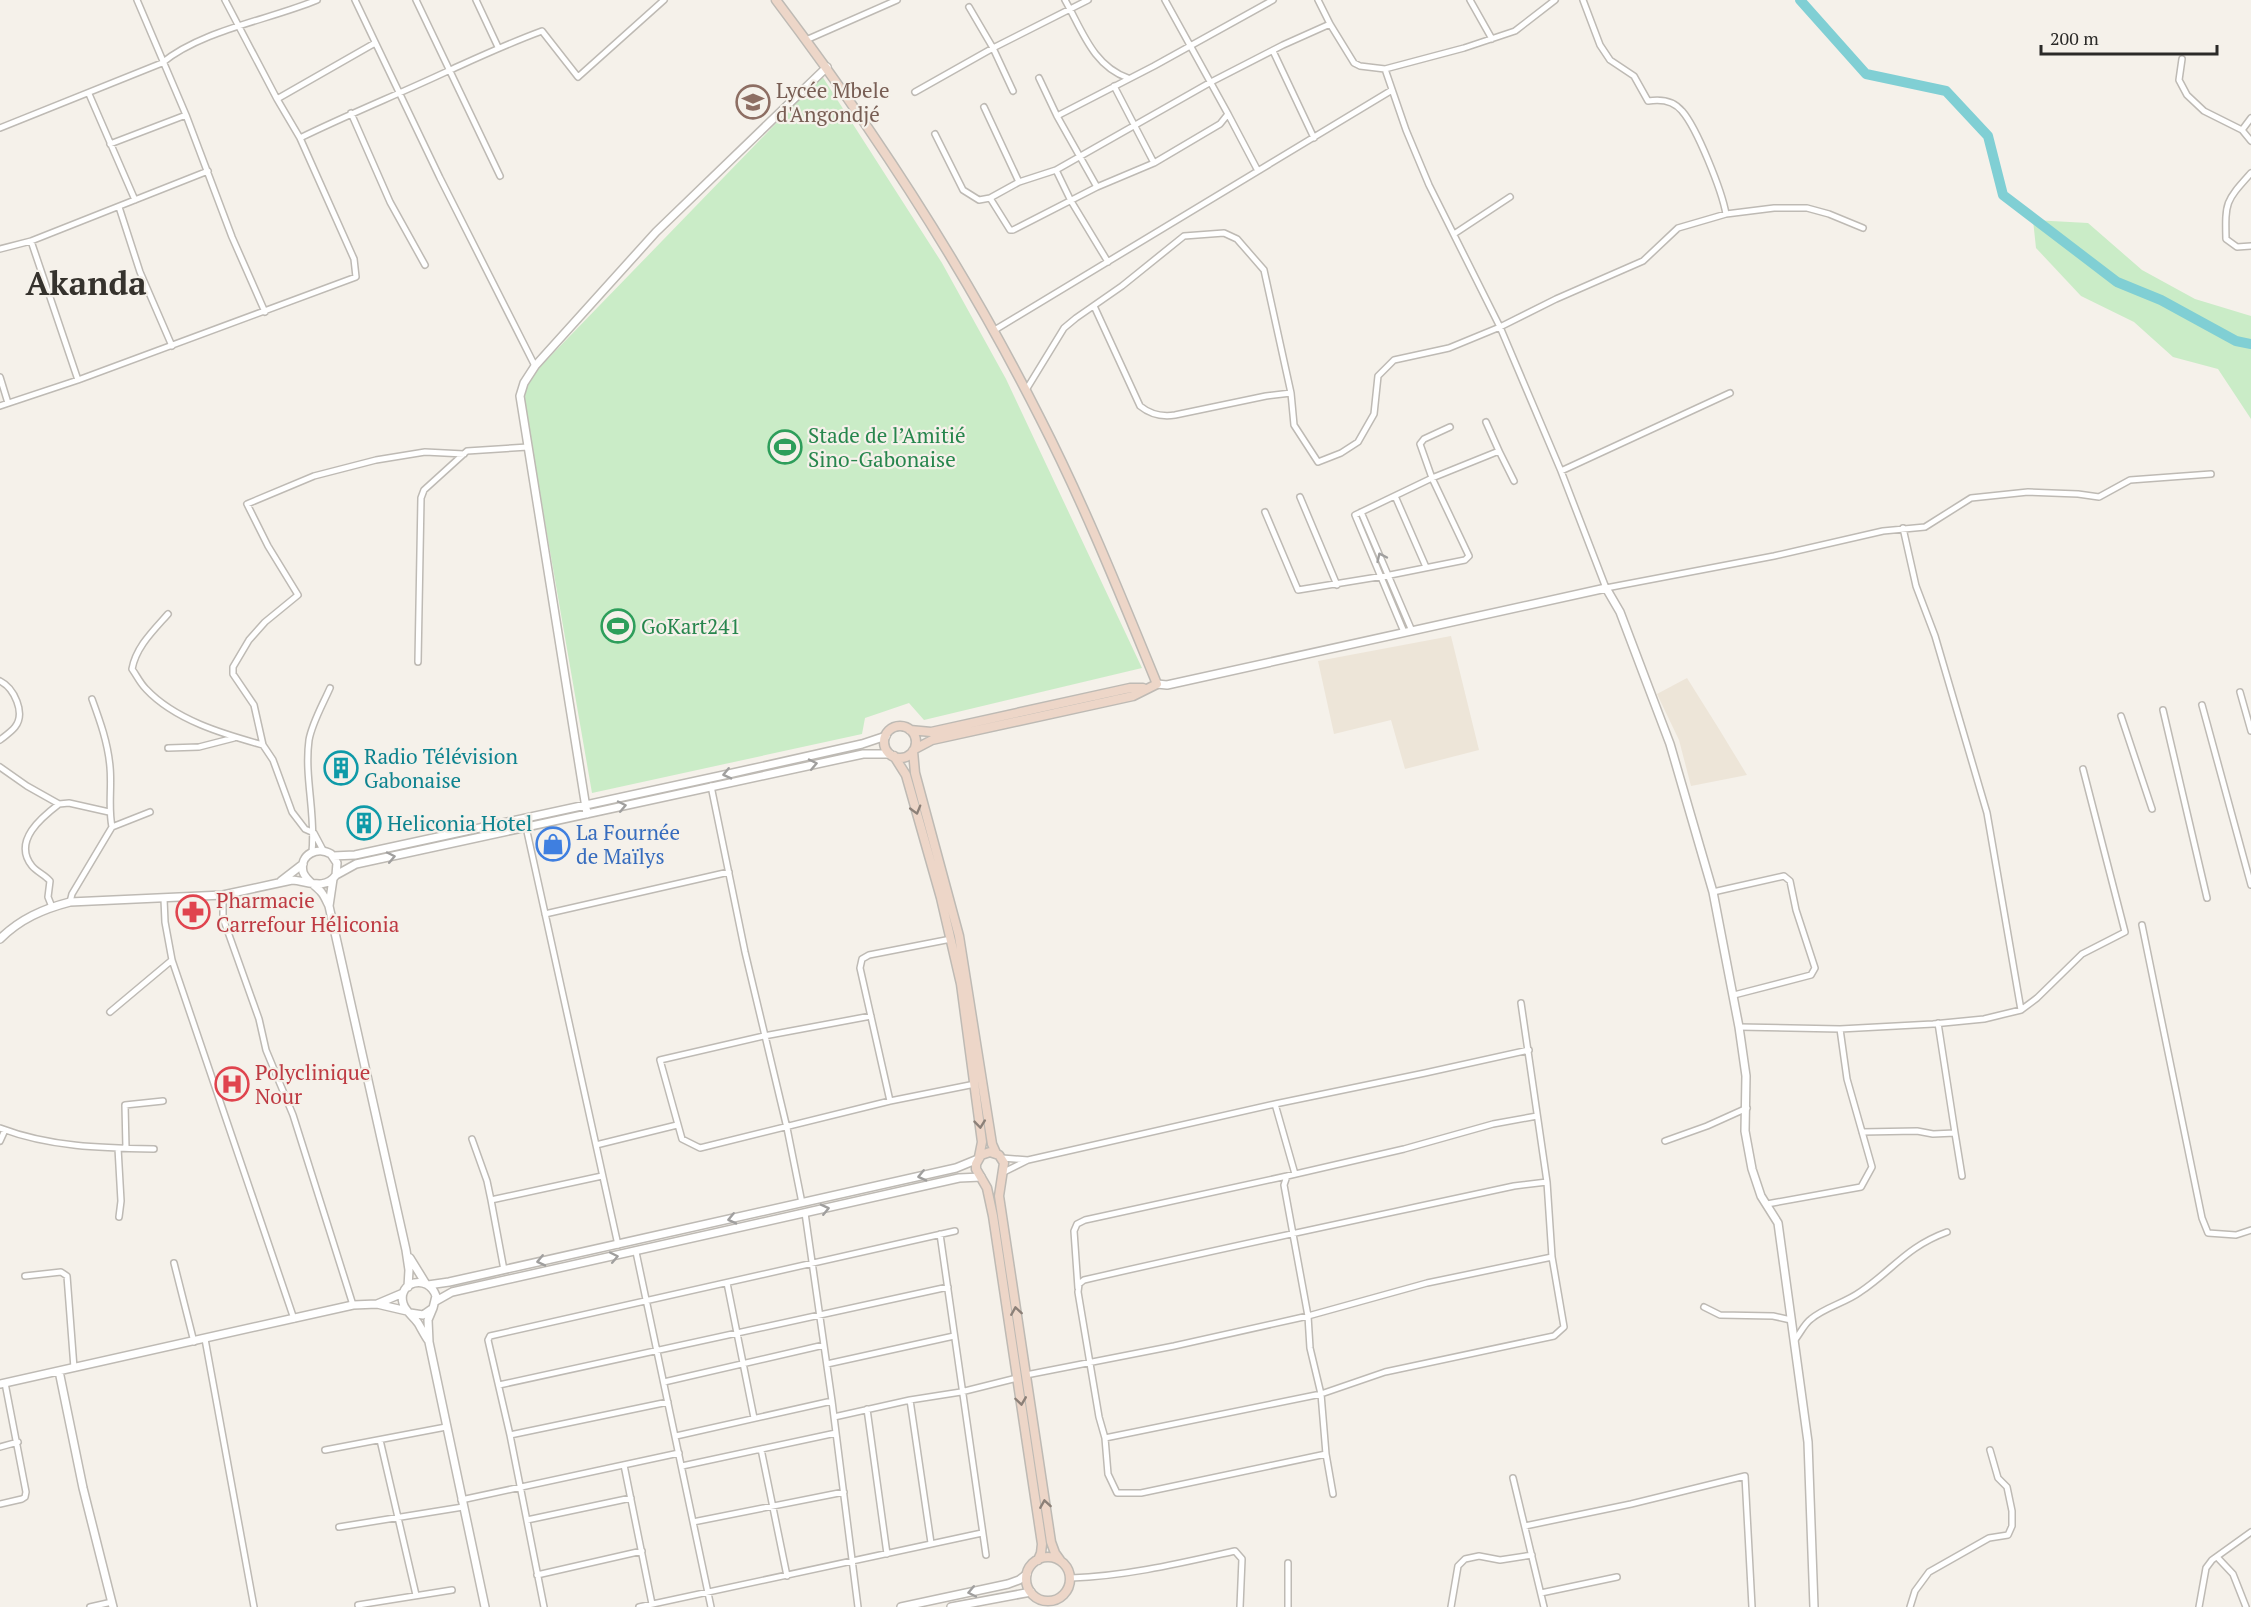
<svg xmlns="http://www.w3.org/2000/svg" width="2251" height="1607" font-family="'PT Serif',serif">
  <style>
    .built { fill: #ede5d8 }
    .green { fill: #caecc7 }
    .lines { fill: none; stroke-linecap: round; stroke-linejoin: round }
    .river { stroke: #80cfd4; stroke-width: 10 }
    .minor-casing { stroke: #bebab4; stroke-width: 8 }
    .tertiary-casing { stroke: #bebab4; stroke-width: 10 }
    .secondary-casing { stroke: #bebab4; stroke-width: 11 }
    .minor { stroke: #fff; stroke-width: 5 }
    .tertiary { stroke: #fff; stroke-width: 7 }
    .secondary { stroke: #edd6c8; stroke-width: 8 }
    .oneway { stroke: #a09f9e }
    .oneway2 { stroke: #8c8078 }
    .labels { text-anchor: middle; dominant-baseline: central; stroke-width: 4.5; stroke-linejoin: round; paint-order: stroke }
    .education-label { font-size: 21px; fill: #785e54; stroke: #f5f1ea; text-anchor: start }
    .leisure-label { font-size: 21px; fill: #27864d; stroke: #f5f1ea; text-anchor: start }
    .culture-label { font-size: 21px; fill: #0d838f; stroke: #f5f1ea; text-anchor: start }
    .shop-label { font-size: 21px; fill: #366cbe; stroke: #f5f1ea; text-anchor: start }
    .health-label { font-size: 21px; fill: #be3a42; stroke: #f5f1ea; text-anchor: start }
    .town-label { font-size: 33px; font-weight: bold; fill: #35322d; stroke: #f5f1ea }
  </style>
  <rect width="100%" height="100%" fill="#f5f1ea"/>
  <path class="built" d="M 1451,636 L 1479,750 L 1405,769 L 1391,720 L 1334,734 L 1318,661 Z
    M 1687,678 L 1719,729 L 1747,775 L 1691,786 L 1679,740 L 1657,694 Z"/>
  <path class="green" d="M 822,76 L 942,263 L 1006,379 L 1142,668 L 924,720 L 909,703 L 865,718 L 862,734 L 592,793 L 524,401 L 527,385 L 535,372 Z
    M 2033,220 L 2088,223 L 2142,270 L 2195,299 L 2251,316 L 2251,419 L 2218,369 L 2173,357 L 2134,322 L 2081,296 L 2036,248 Z"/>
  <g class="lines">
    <path class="river" d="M 1800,0 L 1866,74 L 1946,91 L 1988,136 L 2003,195 L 2117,282 L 2161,300 L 2236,341 L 2251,344"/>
    <g class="minor-casing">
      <path id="minor" d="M 137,0 L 186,115 L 232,237 L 265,312
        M 355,0 L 440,178 L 535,366
        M 416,0 L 500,176
        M 476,0 L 498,47
        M 1065,0 C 1082,30 1093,66 1128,78
        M 1318,0 L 1330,24 L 1354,63 L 1360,66 L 1385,69
        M 1470,0 L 1492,39
        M 1555,0 L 1515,31 L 1464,48 L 1385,69 L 1406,130 L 1429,185 L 1500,327 L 1561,471 L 1606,588 L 1774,556 L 1883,531 L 1925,527 L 1971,498 L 2028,492 L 2078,494 L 2099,497 L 2130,480 L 2211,474
        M 1583,0 L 1600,45 L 1610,60 L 1634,76 L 1648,101 C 1660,99 1673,100 1682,111 C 1697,128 1722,191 1726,214
        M 969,7 L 993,48 L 1013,91
        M 806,40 L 897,0
        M 1273,51 L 1314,138
        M 2182,59 L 2179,80 L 2187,95 L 2204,111 L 2242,130 L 2251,141
        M 1039,78 L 1057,116 L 1097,187
        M 1114,86 L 1154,163
        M 915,92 L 993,48 L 1088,0
        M 89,94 L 135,200
        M 277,99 L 375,43
        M 984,107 L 1019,182
        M 351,113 L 390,202 L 425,265
        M 1228,114 L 1258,171
        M 1057,116 L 1154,66 L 1273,0
        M 0,128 L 162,63 C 202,30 269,20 317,0
        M 2242,130 L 2251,118
        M 935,134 L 963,190 L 979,200 L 990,198 L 1019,182 L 1056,170 L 1211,82 L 1283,45 L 1330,24
        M 300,138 C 349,114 399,94 448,71 C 479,57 509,43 542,31 L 578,77 L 664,0
        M 110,144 L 186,115
        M 1056,170 L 1071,201 L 1108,262
        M 2251,173 C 2226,201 2225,201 2226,239 L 2237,247 L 2251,246
        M 990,198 L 1010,230 L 1013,230 L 1097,187 L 1154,163 L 1220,124 L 1228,114 L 1165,0
        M 119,207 L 140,272 L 172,346
        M 1454,234 L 1510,197
        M 31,241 L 78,380
        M 0,249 L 31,241 L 208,171
        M 1094,306 L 1140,406 C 1151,415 1162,417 1175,415 L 1266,396 L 1291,393
        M 993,331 L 1392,90
        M 0,377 L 8,403
        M 1026,390 L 1064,328 L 1076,318 L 1122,286 L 1184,236 L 1224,233 L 1237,239 L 1264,270 L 1291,393 L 1294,425 L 1318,462 L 1341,453 L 1358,442 L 1374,414 L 1378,376 L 1394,360 L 1449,348 L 1500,327 L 1556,299 L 1643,261 L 1678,228 L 1726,214 L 1774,208 L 1807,208 L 1829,214 L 1863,228
        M 0,406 L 78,380 L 356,277 L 354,259 L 300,138 L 277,99 L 225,0
        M 1486,422 L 1499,451
        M 1561,471 L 1730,393
        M 1395,496 L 1426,567
        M 1300,497 L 1337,585
        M 1265,512 L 1298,590 L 1390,575 L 1465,560 L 1469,556 L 1432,478 L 1420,444 L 1424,439 L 1450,427
        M 1361,512 L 1412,631
        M 1903,528 L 1916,586 L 1935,636 L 1987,813 L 2021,1010
        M 168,614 C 153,631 136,647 132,669 C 137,676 140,683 146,689 C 175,720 223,734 263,745
        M 1404,632 L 1355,515 L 1432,478 L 1499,451 L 1514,481
        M 418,662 L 421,498 L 424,490 L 467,451 L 528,447
        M 0,681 C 14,688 26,713 15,727 C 11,732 5,736 0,740
        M 2240,692 L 2251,731
        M 92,699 C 100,721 108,743 110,767 C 112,787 108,807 112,827
        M 2202,705 L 2251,885
        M 2163,710 L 2207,898
        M 2121,716 L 2152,809
        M 168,748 L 199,747 L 234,738
        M 0,767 L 27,786 L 59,804 L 69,803 L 109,812
        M 711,786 L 745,952 L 787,1128 L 802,1203
        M 526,827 L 618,1245
        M 323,850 L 314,833 L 305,829 L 292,812 L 273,760 L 263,745 L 254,705 L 233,674 L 233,667 L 249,640 L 265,622 L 298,595 L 268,546 L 247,504 L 314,476 L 376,460 L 425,452 L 464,454
        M 312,852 C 316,814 304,777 309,740 C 312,723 323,704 330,688
        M 1713,892 L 1784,876 L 1790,881 L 1796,910 L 1815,968 L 1811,975 L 1734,995
        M 223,895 L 223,918 L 259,1019 L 266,1050 L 293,1115 L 353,1305
        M 164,899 L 165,922 L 172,960 L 294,1319
        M 70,902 L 72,894 L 112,827 L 150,812
        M 52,907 L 48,897 L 50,881 C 45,875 37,872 32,866 C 12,841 42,817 59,804
        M 545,914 L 729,872
        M 2142,925 L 2202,1218 L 2208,1233 L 2236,1235 L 2251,1230
        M 110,1012 L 172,960
        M 871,1016 L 764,1036 L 660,1060 L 682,1139 L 700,1148 L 890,1101 L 975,1084
        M 1938,1023 L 1955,1133
        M 1739,1027 L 1840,1029 L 1933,1024 L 1984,1019 L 2021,1010 L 2037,998 L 2082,954 L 2125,932 L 2083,769
        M 890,1101 L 860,968 L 862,959 L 869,955 L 951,939
        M 1275,1104 L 1295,1174
        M 1537,1116 L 1493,1124 L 1404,1149 L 1287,1176 L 1284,1185 L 1308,1316 L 1310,1348 L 1321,1394 L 1105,1438 L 1099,1417 L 1078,1292 L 1079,1284 L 1084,1280 C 1227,1247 1371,1217 1514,1186 L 1547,1182
        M 0,1128 C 50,1147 101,1148 154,1149
        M 1862,1132 L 1917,1131 L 1933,1134 L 1955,1133 L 1962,1176
        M 472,1139 L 487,1181 L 491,1200
        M 0,1141 L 5,1130
        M 1665,1141 L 1707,1126 L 1747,1108
        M 596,1145 L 677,1125
        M 118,1148 L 121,1201 L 119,1217
        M 126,1148 L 125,1105 L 163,1101
        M 1002,1158 L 1028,1160 L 1004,1172
        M 1028,1160 L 1275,1104 L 1425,1073 L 1529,1050
        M 1767,1204 L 1861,1187 L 1872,1167 L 1847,1079 L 1840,1029
        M 805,1213 L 832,1401 L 858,1607
        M 940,1234 L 986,1555
        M 636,1252 L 711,1607
        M 174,1263 L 194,1342
        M 504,1270 L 491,1200 L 602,1176
        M 25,1276 L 61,1272 L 67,1276 L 74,1368
        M 727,1283 L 754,1418
        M 1078,1288 L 1074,1231 L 1077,1224 L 1085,1220 L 1287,1176
        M 1704,1307 L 1720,1315 L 1773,1316 L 1791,1320
        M 205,1339 L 254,1607
        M 1794,1341 C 1800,1334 1804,1324 1811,1319 C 1825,1307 1845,1303 1860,1292 C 1893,1270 1906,1247 1947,1232
        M 827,1364 L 954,1336
        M 1026,1375 L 1174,1346 L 1308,1316 L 1427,1283 L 1552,1257 L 1547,1182 L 1521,1003
        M 664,1382 L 824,1345
        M 499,1385 L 948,1287
        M 910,1400 L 961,1392 L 1017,1378
        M 867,1409 L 887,1554
        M 834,1417 L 910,1400 L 931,1543
        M 510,1435 L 668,1402
        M 676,1436 L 832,1401
        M 1105,1438 L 1108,1474 L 1117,1493 L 1141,1493 L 1326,1454
        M 380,1440 L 416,1595
        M 0,1447 L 18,1442
        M 761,1449 L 787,1576
        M 325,1450 L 446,1427
        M 624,1465 L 652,1604
        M 682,1466 L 836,1433
        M 1513,1478 L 1544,1607
        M 1333,1494 L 1326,1454 L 1321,1394 L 1385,1372 L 1554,1336 L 1564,1327 L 1552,1257
        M 461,1500 L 679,1453
        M 0,1504 L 22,1499 L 25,1497 L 26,1492 L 5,1383
        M 527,1520 L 631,1498
        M 693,1522 L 844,1492
        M 1525,1526 L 1631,1504 L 1745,1476 L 1752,1607
        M 339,1527 L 463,1507
        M 2217,1557 L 2233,1574 L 2246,1607
        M 1288,1563 L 1288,1607
        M 537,1575 L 642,1551
        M 1071,1578 C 1127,1576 1181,1563 1235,1551 L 1242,1559 L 1240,1607
        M 1541,1593 L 1617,1577
        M 358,1605 L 452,1590
        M 90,1607 L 112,1602
        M 544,1607 L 510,1435 L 488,1340 L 490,1336 L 955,1231
        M 639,1607 L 982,1533
        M 1451,1607 L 1458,1566 L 1465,1559 L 1479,1556 L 1500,1560 L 1532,1555
        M 1910,1607 L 1915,1591 L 1929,1572 L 1989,1538 L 2008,1535 L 2012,1526 L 2012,1511 L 2007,1487 L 1998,1478 L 1990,1450
        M 2199,1607 L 2206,1568 L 2212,1560 L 2251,1532"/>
    </g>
    <g class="tertiary-casing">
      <path id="tertiary" d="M 1157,684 L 1167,685 L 1606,588 L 1620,612 L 1670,744 L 1713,892 L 1739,1027 L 1746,1076 L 1745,1131 L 1752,1169 L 1761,1196 L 1778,1223 L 1808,1442 L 1814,1607
        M 587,814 L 520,396 L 524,383 L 535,366 L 656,232 L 827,67
        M 333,856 L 355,855 L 724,775 L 862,744 L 886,736
        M 336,875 L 356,864 L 863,754 L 890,754
        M 281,881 L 303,864
        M 329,906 L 333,879
        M 0,939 C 20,919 43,909 70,902 L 223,895 L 292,880 C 308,881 325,891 336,875 L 337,863 L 331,854 C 318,846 299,854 303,872 C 306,881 317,886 322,893 C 325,897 327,902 329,906 L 406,1250 L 409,1270 L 408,1287
        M 410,1258 L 426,1284
        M 428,1285 L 449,1282 L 956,1168 L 978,1159
        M 436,1301 L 452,1292 L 959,1178 L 981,1177
        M 377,1304 L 403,1293
        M 433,1308 L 428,1320 L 429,1342 L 485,1607
        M 410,1313 L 423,1315 L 433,1308 L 436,1296 C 428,1273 397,1282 403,1303 C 405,1311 413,1316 418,1323 C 421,1328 424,1334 428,1340
        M 59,1371 L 83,1488 L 113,1607
        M 0,1384 L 353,1305 L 377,1304 L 407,1311
        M 901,1607 L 1008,1584 L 1019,1580 L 1027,1574
        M 951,1607 L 1031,1592"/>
    </g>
    <g class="secondary-casing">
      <path id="secondary" d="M 776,0 C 875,131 966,271 1040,418 C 1084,504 1120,594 1157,684 L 1133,696 L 932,740 L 915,749
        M884 742a16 16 0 1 1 32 0a16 16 0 1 1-32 0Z
        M 910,730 L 931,732 L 1130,688 L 1143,688
        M 913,751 L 915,773 L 959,936 L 992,1144 L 996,1153
        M 894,756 L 906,775 L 941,898 L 961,984 L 982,1142 L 979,1157
        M1026 1579a22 22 0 1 1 44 0a22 22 0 1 1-44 0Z
        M 1038,1560 L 1041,1553 L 1042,1544 L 993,1216 L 987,1188 L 976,1169 L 976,1164 L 981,1155 L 990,1152 L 999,1155 L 1004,1163 L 999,1196 L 1051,1542 L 1055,1553 L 1060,1560"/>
    </g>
    <use href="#minor" class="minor"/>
    <use href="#tertiary" class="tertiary"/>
    <use href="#secondary" class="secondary"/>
  </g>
  <defs><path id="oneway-chevron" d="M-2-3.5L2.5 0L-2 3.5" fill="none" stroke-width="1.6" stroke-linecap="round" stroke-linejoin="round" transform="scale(1.5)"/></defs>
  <g class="oneway">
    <use href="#oneway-chevron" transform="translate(1381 557) rotate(-115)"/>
    <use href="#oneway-chevron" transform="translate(813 764) rotate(-12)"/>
    <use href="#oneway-chevron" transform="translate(727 774) rotate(167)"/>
    <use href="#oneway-chevron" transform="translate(622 806) rotate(-12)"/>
    <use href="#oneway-chevron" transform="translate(391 857) rotate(-12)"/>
    <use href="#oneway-chevron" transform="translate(922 1176) rotate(167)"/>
    <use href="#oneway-chevron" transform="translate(825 1209) rotate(-13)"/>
    <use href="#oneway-chevron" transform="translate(732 1219) rotate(167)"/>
    <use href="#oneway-chevron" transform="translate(614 1257) rotate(-12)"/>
    <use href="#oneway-chevron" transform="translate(541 1261) rotate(167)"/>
    <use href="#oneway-chevron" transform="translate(972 1592) rotate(168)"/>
  </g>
  <g class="oneway2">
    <use href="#oneway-chevron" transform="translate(916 810) rotate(74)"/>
    <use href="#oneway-chevron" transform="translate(980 1124) rotate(84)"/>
    <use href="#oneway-chevron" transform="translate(1016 1311) rotate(-99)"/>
    <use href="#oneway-chevron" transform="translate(1021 1401) rotate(82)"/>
    <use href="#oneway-chevron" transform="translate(1045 1504) rotate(-99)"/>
  </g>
  <defs>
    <g id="school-ring" transform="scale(1.725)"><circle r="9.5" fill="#f5f1ea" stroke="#8d6e63" stroke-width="1.5"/><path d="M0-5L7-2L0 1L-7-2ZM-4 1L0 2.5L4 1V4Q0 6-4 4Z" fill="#8d6e63"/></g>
    <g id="stadium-ring" transform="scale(1.725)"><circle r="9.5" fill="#f5f1ea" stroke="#2e9e5b" stroke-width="1.5"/><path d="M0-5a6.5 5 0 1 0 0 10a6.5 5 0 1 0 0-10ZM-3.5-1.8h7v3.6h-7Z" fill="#2e9e5b"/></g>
    <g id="building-ring" transform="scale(1.725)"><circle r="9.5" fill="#f5f1ea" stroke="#0f9aa8" stroke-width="1.5"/><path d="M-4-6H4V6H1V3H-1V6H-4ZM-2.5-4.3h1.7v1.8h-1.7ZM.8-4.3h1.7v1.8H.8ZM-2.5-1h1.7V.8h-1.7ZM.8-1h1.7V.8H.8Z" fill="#0f9aa8"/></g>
    <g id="shop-ring" transform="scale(1.725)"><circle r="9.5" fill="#f5f1ea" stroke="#3f7fe0" stroke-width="1.5"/><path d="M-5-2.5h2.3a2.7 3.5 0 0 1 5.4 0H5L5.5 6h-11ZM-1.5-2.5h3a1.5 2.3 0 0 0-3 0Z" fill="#3f7fe0"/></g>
    <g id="pharmacy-ring" transform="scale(1.725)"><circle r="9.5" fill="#f5f1ea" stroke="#e0444e" stroke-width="1.5"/><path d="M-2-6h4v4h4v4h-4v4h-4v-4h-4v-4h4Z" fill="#e0444e"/></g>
    <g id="hospital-ring" transform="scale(1.725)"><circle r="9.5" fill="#f5f1ea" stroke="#e0444e" stroke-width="1.5"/><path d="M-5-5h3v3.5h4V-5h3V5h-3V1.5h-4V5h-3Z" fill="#e0444e"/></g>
  </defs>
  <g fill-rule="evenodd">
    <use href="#school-ring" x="753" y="102"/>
    <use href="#stadium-ring" x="785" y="447"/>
    <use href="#stadium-ring" x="618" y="626"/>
    <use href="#building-ring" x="341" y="768"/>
    <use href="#building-ring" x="364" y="823"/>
    <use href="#shop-ring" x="553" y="844"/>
    <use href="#pharmacy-ring" x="193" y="912"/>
    <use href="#hospital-ring" x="232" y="1084"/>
  </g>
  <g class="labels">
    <g class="education-label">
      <text x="776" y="90">Lycée Mbele<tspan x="776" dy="24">d'Angondjé</tspan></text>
    </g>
    <g class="leisure-label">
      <text x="808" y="435">Stade de l’Amitié<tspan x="808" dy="24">Sino-Gabonaise</tspan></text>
      <text x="641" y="626">GoKart241</text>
    </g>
    <g class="culture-label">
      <text x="364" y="756">Radio Télévision<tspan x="364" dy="24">Gabonaise</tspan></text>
      <text x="387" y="823">Heliconia Hotel</text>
    </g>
    <g class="shop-label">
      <text x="576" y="832">La Fournée<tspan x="576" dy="24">de Maïlys</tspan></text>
    </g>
    <g class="health-label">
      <text x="216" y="900">Pharmacie<tspan x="216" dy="24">Carrefour Héliconia</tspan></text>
      <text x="255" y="1072">Polyclinique<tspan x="255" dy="24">Nour</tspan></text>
    </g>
    <g class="town-label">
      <text x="86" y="282">Akanda</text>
    </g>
  </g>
  <path d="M2041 45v9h176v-9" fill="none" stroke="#2b2a28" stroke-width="3"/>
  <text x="2050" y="45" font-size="18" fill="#2b2a28" stroke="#f5f1ea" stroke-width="4.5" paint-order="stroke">200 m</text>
</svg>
